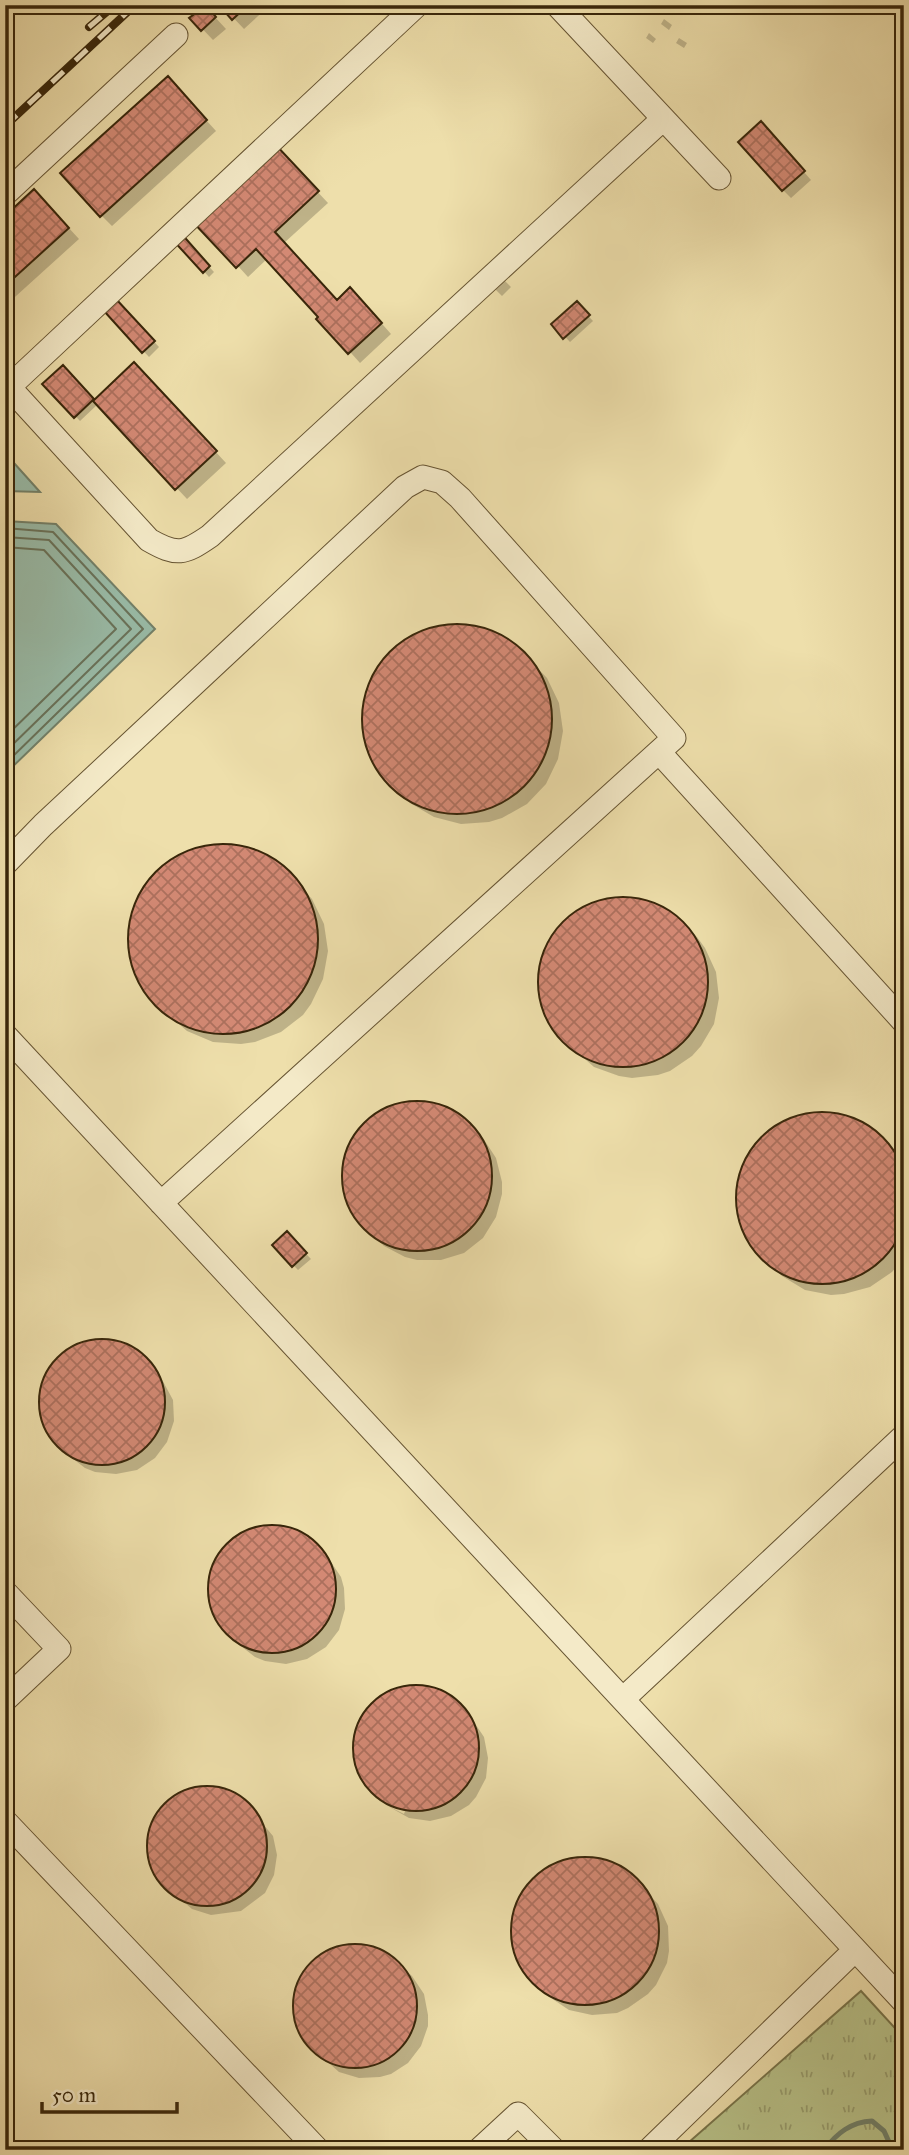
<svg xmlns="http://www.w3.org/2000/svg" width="909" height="2155" font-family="'IM FELL Great Primer',serif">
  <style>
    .grass { fill: url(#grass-tufts); stroke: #78744a; stroke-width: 2 }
    .water { fill: #99bdaa; stroke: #72816a; stroke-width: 2 }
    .shadow { fill: #0003 }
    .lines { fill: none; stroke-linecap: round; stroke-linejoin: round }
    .shore { stroke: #68725a; stroke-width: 2 }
    .stream { stroke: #72816a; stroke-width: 5 }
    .building { fill: url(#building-cross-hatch); stroke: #38260a; stroke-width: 2 }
    .minor-casing { stroke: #665432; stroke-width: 25 }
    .minor { stroke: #f4eac8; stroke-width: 23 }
    .rail-casing { stroke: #38260a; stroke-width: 8 }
    .rail { stroke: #f4eac8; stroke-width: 5; stroke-dasharray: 16; stroke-linecap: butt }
  </style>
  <defs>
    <pattern id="grass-tufts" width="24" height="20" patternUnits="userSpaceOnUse" patternTransform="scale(1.75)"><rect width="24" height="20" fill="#b8c289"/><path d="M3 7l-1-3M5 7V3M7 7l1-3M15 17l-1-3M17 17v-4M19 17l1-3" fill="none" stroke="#979d6e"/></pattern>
    <pattern id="building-cross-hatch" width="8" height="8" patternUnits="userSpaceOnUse" patternTransform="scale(1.75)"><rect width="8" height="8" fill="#d38974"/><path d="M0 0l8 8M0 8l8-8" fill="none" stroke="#ac705d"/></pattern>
  </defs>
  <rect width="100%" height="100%" fill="#eedfab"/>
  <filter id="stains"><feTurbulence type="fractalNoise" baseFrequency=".00286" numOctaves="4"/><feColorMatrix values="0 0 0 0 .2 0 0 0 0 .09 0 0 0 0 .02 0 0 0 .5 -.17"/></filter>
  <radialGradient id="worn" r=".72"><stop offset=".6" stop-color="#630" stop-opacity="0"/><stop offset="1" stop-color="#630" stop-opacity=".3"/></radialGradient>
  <path class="grass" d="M 861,1991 L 904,2038 L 904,2150 L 680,2150 Z"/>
  <path class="water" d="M 5,453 L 40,492 L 5,491 Z
    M 5,521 L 56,524 L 155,629 L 5,774 Z"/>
  <path class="shadow" d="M 186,5 L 270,5 L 244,29 L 224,8 L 214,16 L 226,29 L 213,40 L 192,18 L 195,15 Z
    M677.5 10a4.5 4.5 0 1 1 9 0a4.5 4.5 0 1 1-9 0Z
    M 664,19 L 672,25 L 669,30 L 661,24 Z
    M 649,33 L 656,39 L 653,43 L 646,38 Z
    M 679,38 L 687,43 L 684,48 L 676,43 Z
    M 178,89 L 216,131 L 112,226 L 101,215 Z
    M 769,132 L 811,180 L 791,198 L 783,190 Z
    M 284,156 L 328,203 L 284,243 L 337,302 L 361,300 L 391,334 L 360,363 L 267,259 L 248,277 L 238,266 Z
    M 45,202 L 79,239 L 5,306 L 5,218 Z
    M 179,234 L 214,272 L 209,277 L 174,238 Z
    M 504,280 L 511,287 L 502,296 L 495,289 Z
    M 116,301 L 159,347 L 149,357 L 106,311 Z
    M 576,303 L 593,321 L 570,342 L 553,324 Z
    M 63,368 L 94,401 L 145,375 L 226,463 L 187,499 L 98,404 L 80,421 L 45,384 Z
    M 451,625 L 465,625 L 492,631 L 516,646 L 547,678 L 559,703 L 563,731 L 558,759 L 546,784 L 527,804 L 502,818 L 489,822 L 461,824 L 434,817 L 410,803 L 379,771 L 372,759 L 364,732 L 363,718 L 367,690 L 380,665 L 389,654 L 411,637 L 423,631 Z
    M 216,846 L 244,848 L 270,858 L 281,866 L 312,899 L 324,924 L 328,951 L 323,979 L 311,1004 L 303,1015 L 281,1032 L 255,1042 L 241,1044 L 213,1042 L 187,1031 L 154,1002 L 145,991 L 133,966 L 129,938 L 130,925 L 139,898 L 146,886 L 155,875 L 177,858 L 189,852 Z
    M 627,899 L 640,900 L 665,909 L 697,937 L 705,948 L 716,972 L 719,998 L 714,1024 L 701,1046 L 692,1056 L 670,1071 L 658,1075 L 632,1078 L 619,1076 L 594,1067 L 562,1039 L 554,1029 L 543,1005 L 540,979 L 545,953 L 558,930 L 567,921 L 589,906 L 601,901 Z
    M 405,1103 L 430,1103 L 441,1106 L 463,1118 L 483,1138 L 496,1158 L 502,1182 L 502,1194 L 496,1217 L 483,1238 L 464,1253 L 441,1260 L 417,1260 L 405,1257 L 384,1246 L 363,1226 L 350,1205 L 344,1182 L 346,1158 L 350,1146 L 363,1126 L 382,1111 Z
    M 813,1113 L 840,1115 L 865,1124 L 876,1132 L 904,1161 L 904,1258 L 892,1272 L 870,1287 L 844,1294 L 831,1295 L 805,1290 L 782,1276 L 752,1245 L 746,1233 L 739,1208 L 740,1181 L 749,1156 L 756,1145 L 776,1127 L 800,1116 Z
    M 5,1210 L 12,1234 L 11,1244 L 5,1264 Z
    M 286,1233 L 311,1259 L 298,1270 L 274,1245 Z
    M 109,1341 L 130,1348 L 147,1361 L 158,1372 L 173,1400 L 174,1421 L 167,1442 L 155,1458 L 137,1470 L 116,1474 L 95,1472 L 85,1468 L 68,1455 L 57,1443 L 45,1425 L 41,1404 L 41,1394 L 48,1374 L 60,1357 L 78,1346 L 88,1342 Z
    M 269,1527 L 290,1530 L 310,1540 L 329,1559 L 341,1577 L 344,1588 L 345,1609 L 339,1630 L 326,1647 L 307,1659 L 286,1664 L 265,1661 L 255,1657 L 237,1643 L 226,1632 L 214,1613 L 209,1592 L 212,1571 L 216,1561 L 229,1544 L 248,1532 Z
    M 424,1688 L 444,1694 L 472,1719 L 484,1737 L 488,1758 L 486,1778 L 476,1797 L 469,1805 L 451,1816 L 430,1821 L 409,1818 L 386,1805 L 404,1814 L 405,1811 L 377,1796 L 371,1790 L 359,1772 L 355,1751 L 355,1740 L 362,1720 L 375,1703 L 392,1692 L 403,1689 Z
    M 205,1788 L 225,1791 L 243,1800 L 273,1836 L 277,1855 L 274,1875 L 265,1893 L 241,1911 L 211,1915 L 192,1909 L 164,1885 L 154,1868 L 149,1849 L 156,1819 L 168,1803 L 185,1792 Z
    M 572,1860 L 596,1860 L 608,1862 L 630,1874 L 658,1904 L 668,1926 L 669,1951 L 667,1963 L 656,1985 L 648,1994 L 628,2008 L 617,2013 L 592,2015 L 569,2010 L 548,1996 L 521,1965 L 514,1942 L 514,1917 L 523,1894 L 530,1884 L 549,1869 Z
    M 353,1945 L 374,1948 L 384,1952 L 400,1965 L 412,1976 L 424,1994 L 428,2015 L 428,2026 L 421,2046 L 408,2063 L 391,2074 L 380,2077 L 359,2078 L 339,2072 L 311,2047 L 299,2029 L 296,2019 L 295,1998 L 301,1978 L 314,1961 L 332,1950 Z"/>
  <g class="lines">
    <path class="shore" d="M 5,528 L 53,532 L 143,629 L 5,764
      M 5,537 L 49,540 L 131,629 L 5,752
      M 5,547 L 44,550 L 116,629 L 5,737"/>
    <path class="stream" d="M 824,2150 C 837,2133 851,2122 872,2121 L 884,2131 L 889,2142 L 886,2150"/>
  </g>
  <path class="building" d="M 184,5 L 206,5 L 216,17 L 201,31 L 189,18 L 193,15 Z
    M 219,5 L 248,5 L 232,20 Z
    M 168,76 L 207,120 L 100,217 L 60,173 Z
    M 761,121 L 805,171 L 782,191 L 738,142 Z
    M 274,143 L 319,191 L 275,232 L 337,300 L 350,287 L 382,323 L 348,354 L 316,319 L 318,317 L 256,249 L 236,268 L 191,220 Z
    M 34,189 L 69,228 L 5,286 L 5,216 Z
    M 179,231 L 210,266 L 203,273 L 171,238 Z
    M 116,299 L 155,341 L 142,353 L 104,311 Z
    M 577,301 L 590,315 L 563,339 L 551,324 Z
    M 134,362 L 217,451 L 175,490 L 93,401 Z
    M 63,365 L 94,399 L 74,418 L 42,384 Z
    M362 719a95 95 0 1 1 190 0a95 95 0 1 1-190 0Z
    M128 939a95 95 0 1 1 190 0a95 95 0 1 1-190 0Z
    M538 982a85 85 0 1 1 170 0a85 85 0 1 1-170 0Z
    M342 1176a75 75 0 1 1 150 0a75 75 0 1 1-150 0Z
    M736 1198a86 86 0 1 1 172 0a86 86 0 1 1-172 0Z
    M 287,1231 L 307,1253 L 292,1267 L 272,1245 Z
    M39 1402a63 63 0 1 1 126 0a63 63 0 1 1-126 0Z
    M208 1589a64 64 0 1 1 128 0a64 64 0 1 1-128 0Z
    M353 1748a63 63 0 1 1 126 0a63 63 0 1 1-126 0Z
    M147 1846a60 60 0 1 1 120 0a60 60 0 1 1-120 0Z
    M511 1931a74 74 0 1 1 148 0a74 74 0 1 1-148 0Z
    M293 2006a62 62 0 1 1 124 0a62 62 0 1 1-124 0Z"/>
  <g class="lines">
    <g class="minor-casing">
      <path id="minor" d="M 557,5 L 719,178
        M 5,194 L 176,35
        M 5,384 L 9,387 L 417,5
        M 9,387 L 149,540 C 177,556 184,554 210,536 L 663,119
        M 659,752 L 904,1022
        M 5,864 L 43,825 L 405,487 L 423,477 L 442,482 L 460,498 L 674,738 L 161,1203
        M 5,1035 L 904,2002
        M 5,1592 L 59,1649 L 5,1700
        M 623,1699 L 904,1436
        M 5,1821 L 318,2150
        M 479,2150 L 518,2114 L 554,2150
        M 649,2150 L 855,1950"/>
    </g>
    <use href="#minor" class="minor"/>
    <g class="rail-casing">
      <path id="rail" d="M 89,27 L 115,5
        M 5,126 L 135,5"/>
    </g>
    <use href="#rail" class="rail"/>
  </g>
  <rect width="909" height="2155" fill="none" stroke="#eedfab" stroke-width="28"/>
  <rect x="7" y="7" width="895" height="2141" fill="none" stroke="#38260a" stroke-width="3.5"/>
  <rect x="14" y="14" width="881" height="2127" fill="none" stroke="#38260a" stroke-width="2"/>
  <path d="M42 2102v10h135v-10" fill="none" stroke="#38260a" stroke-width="3.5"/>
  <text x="52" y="2102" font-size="21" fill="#38260a" stroke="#f4eac8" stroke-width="5" paint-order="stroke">50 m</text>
  <rect width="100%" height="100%" filter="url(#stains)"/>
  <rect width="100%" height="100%" fill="url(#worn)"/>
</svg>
